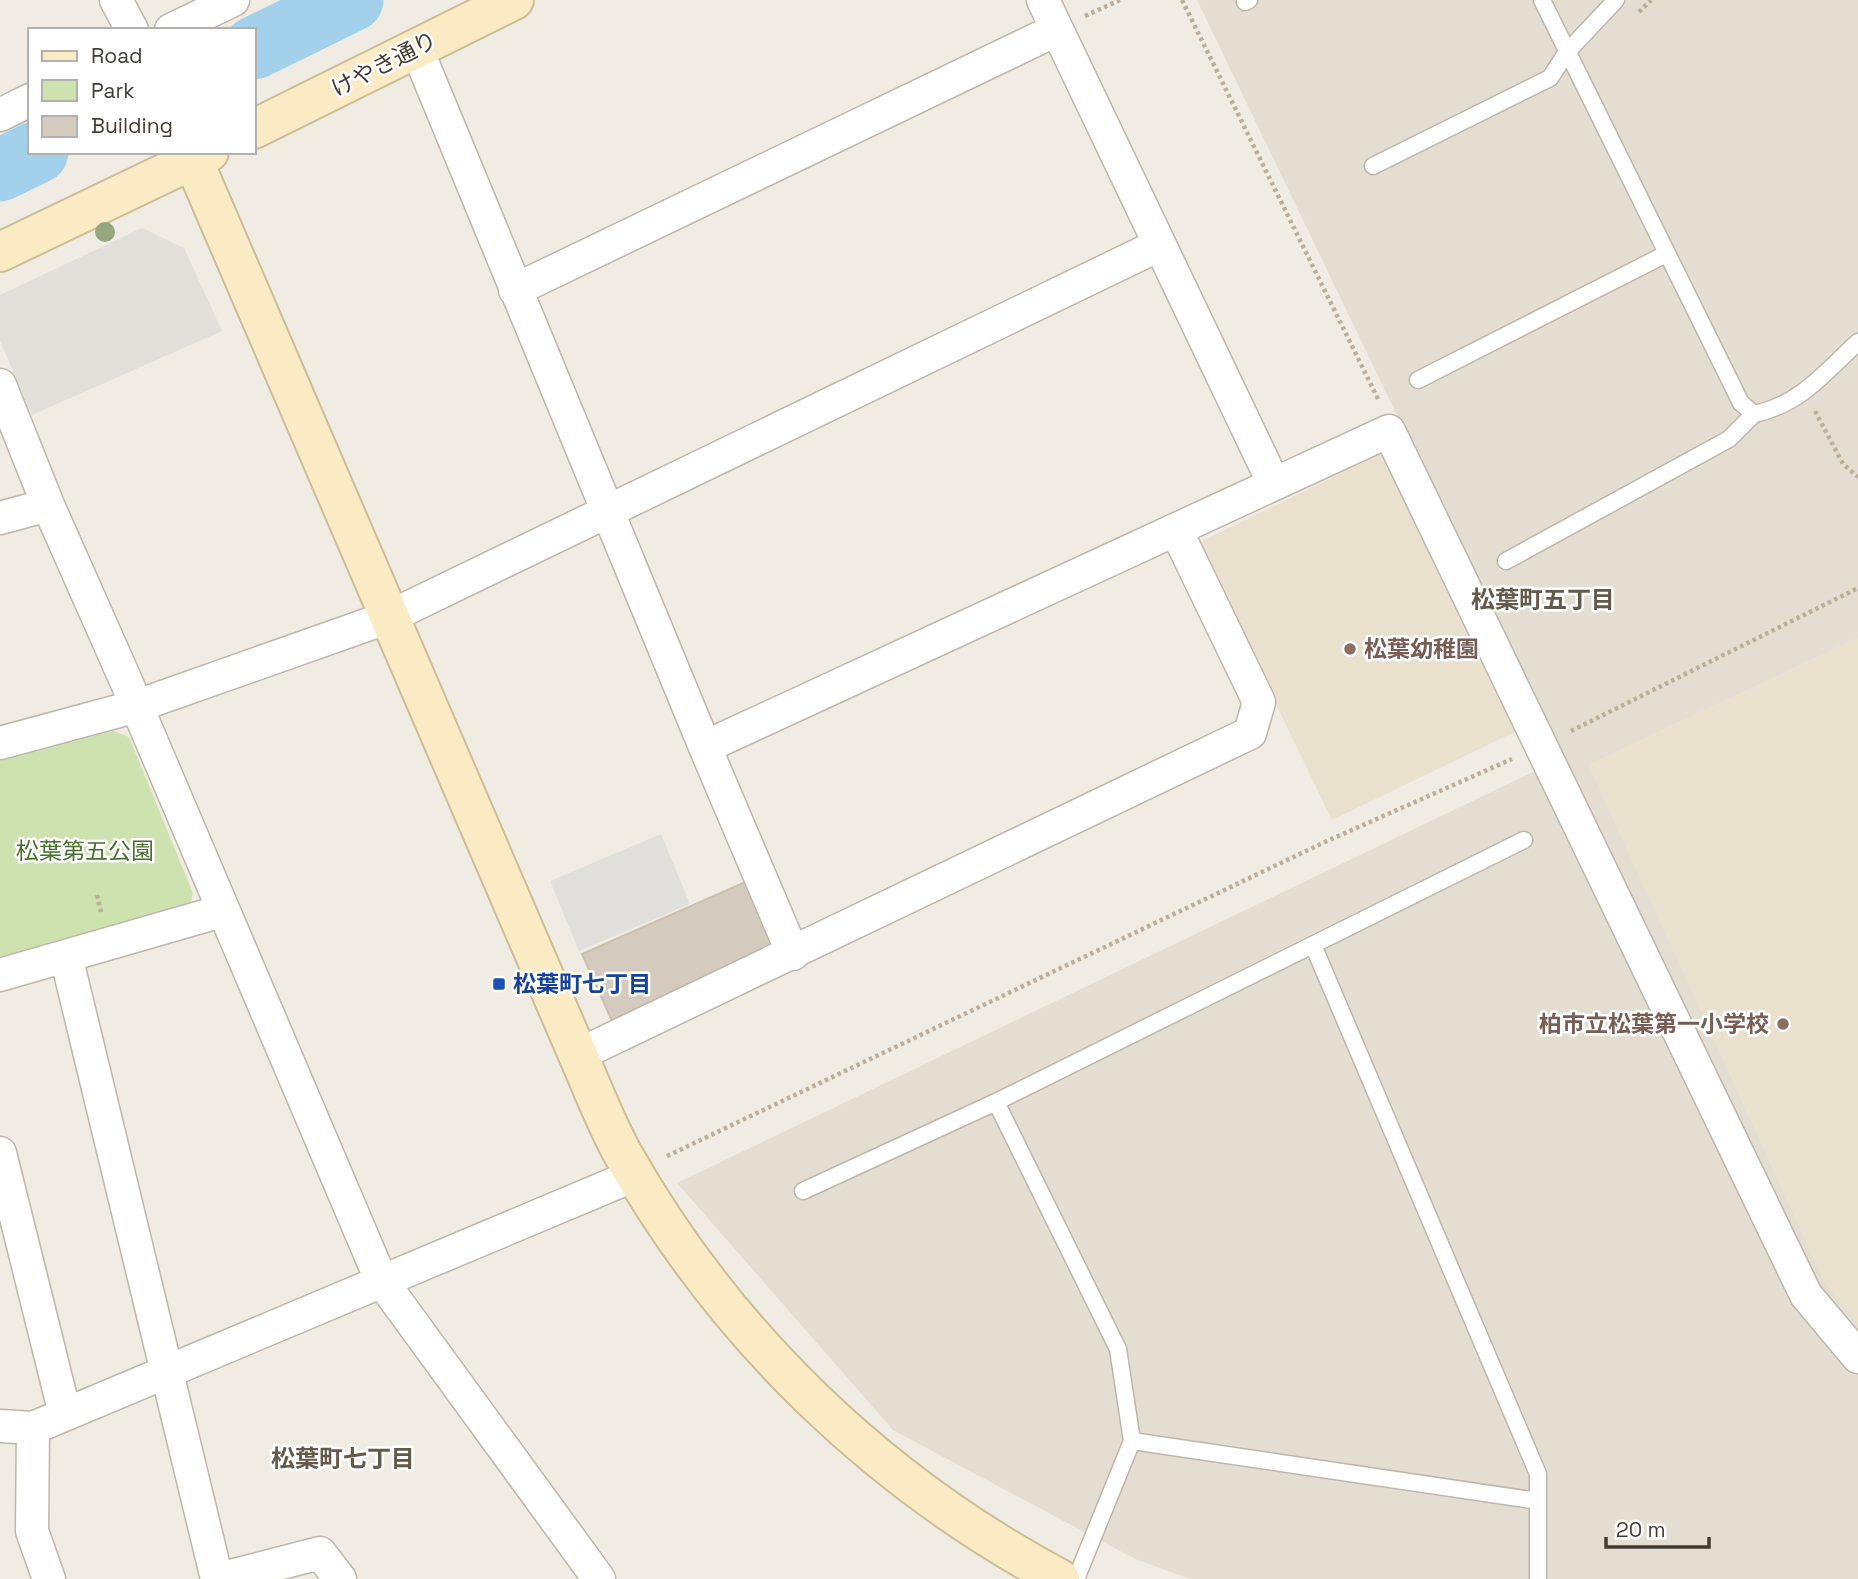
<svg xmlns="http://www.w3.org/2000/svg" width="1858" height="1579" font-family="'Space Grotesk','Noto Sans JP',sans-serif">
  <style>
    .residential { fill: #e4ded2 }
    .industrial { fill: #e2ded9 }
    .education { fill: #e9e0ce }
    .green { fill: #cde2af }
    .parking { fill: #e1dfdc }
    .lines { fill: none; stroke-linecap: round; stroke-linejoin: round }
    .river { stroke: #a3d0ea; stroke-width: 63 }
    .building { fill: #d4cabd; stroke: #cbbfae; stroke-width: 2 }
    .lane-casing { stroke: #beb6aa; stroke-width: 19 }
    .street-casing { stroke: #beb6aa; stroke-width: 35 }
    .secondary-casing { stroke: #cdbd96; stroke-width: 42 }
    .path { stroke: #bcae99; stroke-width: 4.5; stroke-dasharray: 3.5 3.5; stroke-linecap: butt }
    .lane { stroke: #fff; stroke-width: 16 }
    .street { stroke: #fff; stroke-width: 32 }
    .secondary { stroke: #faebc4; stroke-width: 38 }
    .tree { fill: #94a77f }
    .education-dot { fill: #8d6e63; stroke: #fff; stroke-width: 2.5 }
    .transit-dot { fill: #1a4fb4; stroke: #fff; stroke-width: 2.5 }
    .labels { text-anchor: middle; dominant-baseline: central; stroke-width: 5; stroke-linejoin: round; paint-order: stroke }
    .street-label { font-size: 23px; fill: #423c34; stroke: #fff }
    .education-label { font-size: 23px; font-weight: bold; fill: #785e54; stroke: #fff; text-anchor: start }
    .park-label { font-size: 23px; fill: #486f2c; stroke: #fff }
    .transit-label { font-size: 23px; font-weight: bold; fill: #164399; stroke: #fff; text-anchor: start }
    .neighbourhood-label { font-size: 24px; font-weight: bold; fill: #645a4c; stroke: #fff }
  </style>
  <rect width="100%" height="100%" fill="#f0ece4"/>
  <path class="residential" d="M 1197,0 L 1858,0 L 1858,638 L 1589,765 L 1825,1282 L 1858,1324 L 1858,1579 L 1190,1579 L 1135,1559 L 893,1430 L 677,1183 L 1562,758 Z"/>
  <path class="industrial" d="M 142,228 L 184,248 L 222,331 L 32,415 L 0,341 L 0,295 Z"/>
  <path class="education" d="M 1389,450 L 1523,728 L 1332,820 L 1198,543 Z
    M 1858,638 L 1858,1324 L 1825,1282 L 1589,765 Z"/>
  <path class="green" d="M 113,731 L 129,737 L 193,893 L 189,909 L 0,963 L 0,761 Z"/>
  <path class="parking" d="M 661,834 L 690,904 L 579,951 L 550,881 Z"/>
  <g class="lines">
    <path class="river" d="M 254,48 L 352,0
      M 0,170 L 37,152"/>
  </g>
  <path class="building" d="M 752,879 L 782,947 L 612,1021 L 582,954 Z"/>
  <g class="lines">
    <g class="lane-casing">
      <path id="lane" d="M 1542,0 L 1741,403 L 1754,414 C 1801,404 1823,374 1858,342
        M 1245,2 L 1249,0
        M 1373,166 L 1550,78 L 1567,52 L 1616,0
        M 1418,380 L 1666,254
        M 1506,561 L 1729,439 L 1754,414
        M 1313,945 L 1538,1474 L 1538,1579
        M 996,1102 L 1524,840
        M 803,1191 L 996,1102 L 1118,1349 L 1132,1441 L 1076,1579
        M 1132,1441 L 1538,1501"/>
    </g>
    <g class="street-casing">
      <path id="street" d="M 116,0 L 132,30
        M 1043,0 L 1274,484
        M 171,30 L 233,0
        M 416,47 L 705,747 L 1389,431 L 1806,1295 L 1858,1357
        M 0,115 L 30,100
        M 515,290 L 1056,30
        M 0,385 L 48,505 L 126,681 L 381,1280 L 599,1579
        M 0,518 L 48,505
        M 0,743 L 137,706 L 389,617 L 1159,245
        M 705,747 L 793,954
        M 66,956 L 217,1579
        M 0,975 L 222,911
        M 578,1055 L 1250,733 L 1259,702 L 1176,530
        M 0,1153 L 65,1414
        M 0,1426 L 33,1428 L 635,1175
        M 33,1428 L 32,1531 L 49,1579
        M 219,1579 L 320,1553 L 340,1579"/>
    </g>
    <g class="secondary-casing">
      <path id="secondary" d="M 254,129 L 514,0
        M 193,160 L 578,1055 C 593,1089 606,1124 624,1156 C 726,1336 878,1482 1060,1579
        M 0,252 L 209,152"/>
    </g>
    <path class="path" d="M 1182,0 L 1379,401
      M 1639,12 L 1651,0
      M 1085,16 L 1120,0
      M 1815,411 L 1843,464 L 1858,477
      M 1571,731 L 1858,588
      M 97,895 L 101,912
      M 667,1156 L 1327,841 L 1512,759"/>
    <use href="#lane" class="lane"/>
    <use href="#street" class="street"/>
    <use href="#secondary" class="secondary"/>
  </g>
  <circle class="tree" cx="105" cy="232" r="10"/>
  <g class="education-dot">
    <circle cx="1350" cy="649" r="7"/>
    <circle cx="1783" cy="1024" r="7"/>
  </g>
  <rect class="transit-dot" x="492" y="977" width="14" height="14" rx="3.5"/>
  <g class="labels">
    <g class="street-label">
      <text transform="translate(384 64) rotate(-27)">けやき通り</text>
    </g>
    <g class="education-label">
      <text x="1364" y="649">松葉幼稚園</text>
      <text x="1769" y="1024" text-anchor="end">柏市立松葉第一小学校</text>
    </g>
    <g class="park-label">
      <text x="85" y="851">松葉第五公園</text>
    </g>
    <g class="transit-label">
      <text x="513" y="984">松葉町七丁目</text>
    </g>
    <g class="neighbourhood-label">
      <text x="1543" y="599">松葉町五丁目</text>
      <text x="343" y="1458">松葉町七丁目</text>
    </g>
  </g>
  <rect x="28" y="28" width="228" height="126" fill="#ffffff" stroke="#b3b1ae" stroke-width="2"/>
  <rect x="42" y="51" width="35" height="10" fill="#faebc4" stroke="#b3b1ae" stroke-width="2"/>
  <text x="91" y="63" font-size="21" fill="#423c34">Road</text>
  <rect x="42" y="80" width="35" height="21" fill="#cde2af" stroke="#b3b1ae" stroke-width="2"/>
  <text x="91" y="98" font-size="21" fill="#423c34">Park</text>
  <rect x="42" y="116" width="35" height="21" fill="#d4cabd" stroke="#b3b1ae" stroke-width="2"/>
  <text x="91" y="133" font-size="21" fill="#423c34">Building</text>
  <path d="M1606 1537v10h103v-10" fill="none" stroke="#423c34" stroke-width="3.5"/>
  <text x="1616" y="1537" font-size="21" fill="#423c34" stroke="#ffffff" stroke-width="5" paint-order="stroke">20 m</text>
</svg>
